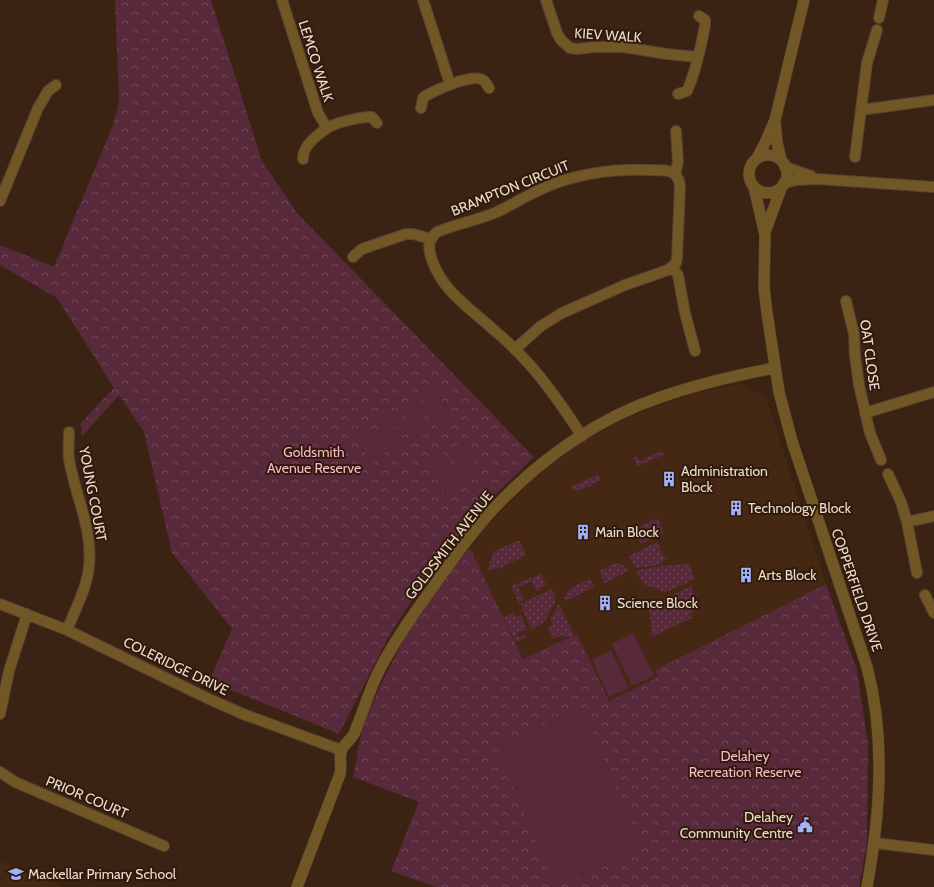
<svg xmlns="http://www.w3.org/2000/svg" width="934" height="887" font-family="Cabin,sans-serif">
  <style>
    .built { fill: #452813 }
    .grass { fill: url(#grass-dots) }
    .park { fill: url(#park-crowns) }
    .pitch { fill: #57293a }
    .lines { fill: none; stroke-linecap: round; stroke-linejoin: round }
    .minor-casing { stroke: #574131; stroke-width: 12 }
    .tertiary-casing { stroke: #574131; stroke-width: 12 }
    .minor { stroke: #705725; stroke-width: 10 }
    .tertiary { stroke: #705725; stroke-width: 11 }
    .labels { text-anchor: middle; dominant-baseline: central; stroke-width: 4; stroke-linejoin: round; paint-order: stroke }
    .street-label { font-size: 14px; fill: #ecdcd1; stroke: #301a09 }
    .park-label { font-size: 14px; fill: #fab7cc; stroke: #301a09 }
    .poi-label { font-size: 14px; fill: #ecdcd1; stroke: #301a09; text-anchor: start }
  </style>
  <defs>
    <pattern id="grass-dots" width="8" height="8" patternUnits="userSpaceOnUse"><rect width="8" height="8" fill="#57293a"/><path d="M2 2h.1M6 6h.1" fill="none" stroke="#6f4755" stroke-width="1.8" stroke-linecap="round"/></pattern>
    <pattern id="park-crowns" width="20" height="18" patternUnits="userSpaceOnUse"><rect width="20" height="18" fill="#57293a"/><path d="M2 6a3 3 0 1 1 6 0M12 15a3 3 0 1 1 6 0" fill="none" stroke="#6f4755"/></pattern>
  </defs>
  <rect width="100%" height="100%" fill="#3b2313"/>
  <path class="built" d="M 742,384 L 766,398 L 826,584 L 655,670 L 658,677 L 609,701 L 577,634 L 523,659 L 470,548 L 481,532 L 535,477 L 577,445 L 633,415 L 692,394 Z
    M 0,861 L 62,887 L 0,887 Z"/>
  <path class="grass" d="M 658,452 L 661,452 L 664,454 L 637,467 L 634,458 L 637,456 L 640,461 Z
    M 598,474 L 601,480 L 581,490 L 573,490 L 571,487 Z
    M 657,518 L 664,532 L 641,544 L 634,530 Z
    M 519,540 L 526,555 L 500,568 L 488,570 L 493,552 Z
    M 657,542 L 664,557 L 669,556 L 659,565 L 635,568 L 629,556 Z
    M 616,563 L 624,566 L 628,571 L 605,583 L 599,571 Z
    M 688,563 L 695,579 L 666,592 L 643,584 L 636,571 C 653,566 671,566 688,563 Z
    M 541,574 L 546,584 L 537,592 L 532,581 L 518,587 L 524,600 L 519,603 L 511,586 Z
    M 590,579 L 594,587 L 566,601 L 564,597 L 571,588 Z
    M 691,586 C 697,598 698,605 689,616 L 693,617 L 652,637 L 649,607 Z
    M 552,589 L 556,600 L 545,621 L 532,630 L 520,604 Z
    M 559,604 L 575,637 L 572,639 C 566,635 560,636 553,639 L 548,627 L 553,626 L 550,619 Z
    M 514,612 L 516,617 L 521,615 L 527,629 L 516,634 L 518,637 L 524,634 L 526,638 L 516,642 L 504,617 Z"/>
  <path class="park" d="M 115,0 L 211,0 L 262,161 L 297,213 L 534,457 L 479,511 L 451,545 L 410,603 L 389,636 L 339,734 L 209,681 L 232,629 L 172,553 L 144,432 L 119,395 L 83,435 L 81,434 L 82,429 L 80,424 L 114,388 L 57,298 L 0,265 L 0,245 L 54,267 L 113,125 L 119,102 Z
    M 470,548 L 523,659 L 577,634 L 609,701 L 658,677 L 655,670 L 826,584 L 857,670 L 868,745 L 867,842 L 859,887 L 435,887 L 391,871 L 419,802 L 353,777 L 362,729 L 380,686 L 405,637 L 442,580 Z"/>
  <path class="pitch" d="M 435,387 L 453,420 L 438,428 L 420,395 Z
    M 415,398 L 432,431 L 417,439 L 400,406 Z
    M 389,412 L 406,445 L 391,453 L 374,420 Z
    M 369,423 L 386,456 L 371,464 L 354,431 Z
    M 464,442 L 481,475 L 466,483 L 448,450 Z
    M 443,453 L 460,485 L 445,493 L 428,461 Z
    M 633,633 L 654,676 L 632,686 L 612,644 Z
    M 611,650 L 629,688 L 609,697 L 592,660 Z
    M 582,708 L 643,849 L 555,886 L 495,745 Z"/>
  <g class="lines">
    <g class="minor-casing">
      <path id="minor" d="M 282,0 L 318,113 L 327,128
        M 423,0 L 450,84
        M 546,0 L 557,33 L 561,40 L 570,48 L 577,49 L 595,47 L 623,47 L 667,54 L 698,57
        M 879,18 L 883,0
        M 678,94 L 687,91 C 696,71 701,47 705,25 L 705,20 L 699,16
        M 421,108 L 423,98 L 425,96 C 436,90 472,73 483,80 C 486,82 487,85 489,88
        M 861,110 L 934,100
        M 855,157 L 867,63 L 877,30
        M 303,159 C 302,147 317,135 327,128 C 335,123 362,116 372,117 L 377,123
        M 785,167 L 811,176
        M 675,174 L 678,162 L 676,131
        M 784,183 L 797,180 L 818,179 L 934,187
        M 0,201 L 38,108 L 48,91 L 56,85
        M 353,257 L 362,249 L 406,234 L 413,234 L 431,239
        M 672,267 L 678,275 L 685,313 L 695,351
        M 846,301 L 854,334 L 855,356 L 859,385 L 870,433 L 881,460
        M 515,349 L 541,326 L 562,313 L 625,285 L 668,270 L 676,263 L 677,258 L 680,187 C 679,168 663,170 648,170 C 612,169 579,173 546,187 C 529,194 514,204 497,212 C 478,220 456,224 437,232 C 427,241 428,248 432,260 C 443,292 470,308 494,330 C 506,340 518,352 529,364 C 549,386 565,410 582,436
        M 865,413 L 934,392
        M 888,474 L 901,502 L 907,522 L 917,573
        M 907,522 L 934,516
        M 925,595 L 934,613
        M 0,604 L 67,630 L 209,699 L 243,714 L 341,750
        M 67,630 C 75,610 87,588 89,566 C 93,528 75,496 69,459 C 68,450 69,441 69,432
        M 0,714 L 9,671 L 27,614
        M 0,772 L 15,782 L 164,846
        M 875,843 L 934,850"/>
    </g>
    <g class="tertiary-casing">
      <path id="tertiary" d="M 775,122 L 777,142 L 781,160
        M749 174a19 19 0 1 1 38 0a19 19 0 1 1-38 0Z
        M 757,158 L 765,143 L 775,120 L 804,0
        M 754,187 L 765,235 L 764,288 L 767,313 L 779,392 L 792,441 L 867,667 C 886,739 880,815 867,887
        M 765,232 L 782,186
        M 297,887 L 340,774 C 342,766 339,759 341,752 C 343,744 350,741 354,734 C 362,715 368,694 377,675 C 391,646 409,620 428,594 C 451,562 474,528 502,500 C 546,455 601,417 661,397 C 698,384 737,375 775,368"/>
    </g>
    <use href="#minor" class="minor"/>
    <use href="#tertiary" class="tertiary"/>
  </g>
  <defs>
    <g id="building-bare" transform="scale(1.2)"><path d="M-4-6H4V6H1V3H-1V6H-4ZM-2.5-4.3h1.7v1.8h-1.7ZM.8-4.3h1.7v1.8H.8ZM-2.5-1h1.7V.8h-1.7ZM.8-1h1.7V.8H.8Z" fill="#a2b2fd" stroke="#301a09" stroke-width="2.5" paint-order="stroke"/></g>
    <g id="civic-bare" transform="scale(1.2)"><path d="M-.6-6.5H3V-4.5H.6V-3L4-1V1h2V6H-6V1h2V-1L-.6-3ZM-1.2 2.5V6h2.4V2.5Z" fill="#a2b2fd" stroke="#301a09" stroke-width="2.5" paint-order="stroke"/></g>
    <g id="school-bare" transform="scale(1.2)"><path d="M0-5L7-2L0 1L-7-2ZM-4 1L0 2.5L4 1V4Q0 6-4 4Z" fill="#a2b2fd" stroke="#301a09" stroke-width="2.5" paint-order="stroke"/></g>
  </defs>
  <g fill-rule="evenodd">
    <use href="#building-bare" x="669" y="479"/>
    <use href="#building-bare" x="736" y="508"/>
    <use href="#building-bare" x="583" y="532"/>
    <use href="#building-bare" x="746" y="575"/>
    <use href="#building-bare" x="605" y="603"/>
    <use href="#civic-bare" x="805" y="825"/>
    <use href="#school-bare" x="16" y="874"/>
  </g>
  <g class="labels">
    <g class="street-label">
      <text transform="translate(608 35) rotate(4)">KIEV WALK</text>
      <text transform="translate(316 61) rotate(72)">LEMCO WALK</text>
      <text transform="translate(510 188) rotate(-22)">BRAMPTON CIRCUIT</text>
      <text transform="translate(870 355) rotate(82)">OAT CLOSE</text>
      <text transform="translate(93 494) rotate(79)">YOUNG COURT</text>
      <text transform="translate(449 545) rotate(-52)">GOLDSMITH AVENUE</text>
      <text transform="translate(857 590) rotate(71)">COPPERFIELD DRIVE</text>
      <text transform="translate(176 666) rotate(26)">COLERIDGE DRIVE</text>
      <text transform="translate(87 797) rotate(23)">PRIOR COURT</text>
    </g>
    <g class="park-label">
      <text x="314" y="452">Goldsmith<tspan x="314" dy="16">Avenue Reserve</tspan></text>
      <text x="745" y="756">Delahey<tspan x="745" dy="16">Recreation Reserve</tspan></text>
    </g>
    <g class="poi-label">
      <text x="681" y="471">Administration<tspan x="681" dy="16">Block</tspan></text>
      <text x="748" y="508">Technology Block</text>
      <text x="595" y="532">Main Block</text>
      <text x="758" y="575">Arts Block</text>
      <text x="617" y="603">Science Block</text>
      <text x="793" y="817" text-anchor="end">Delahey<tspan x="793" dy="16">Community Centre</tspan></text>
      <text x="28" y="874">Mackellar Primary School</text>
    </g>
  </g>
</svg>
